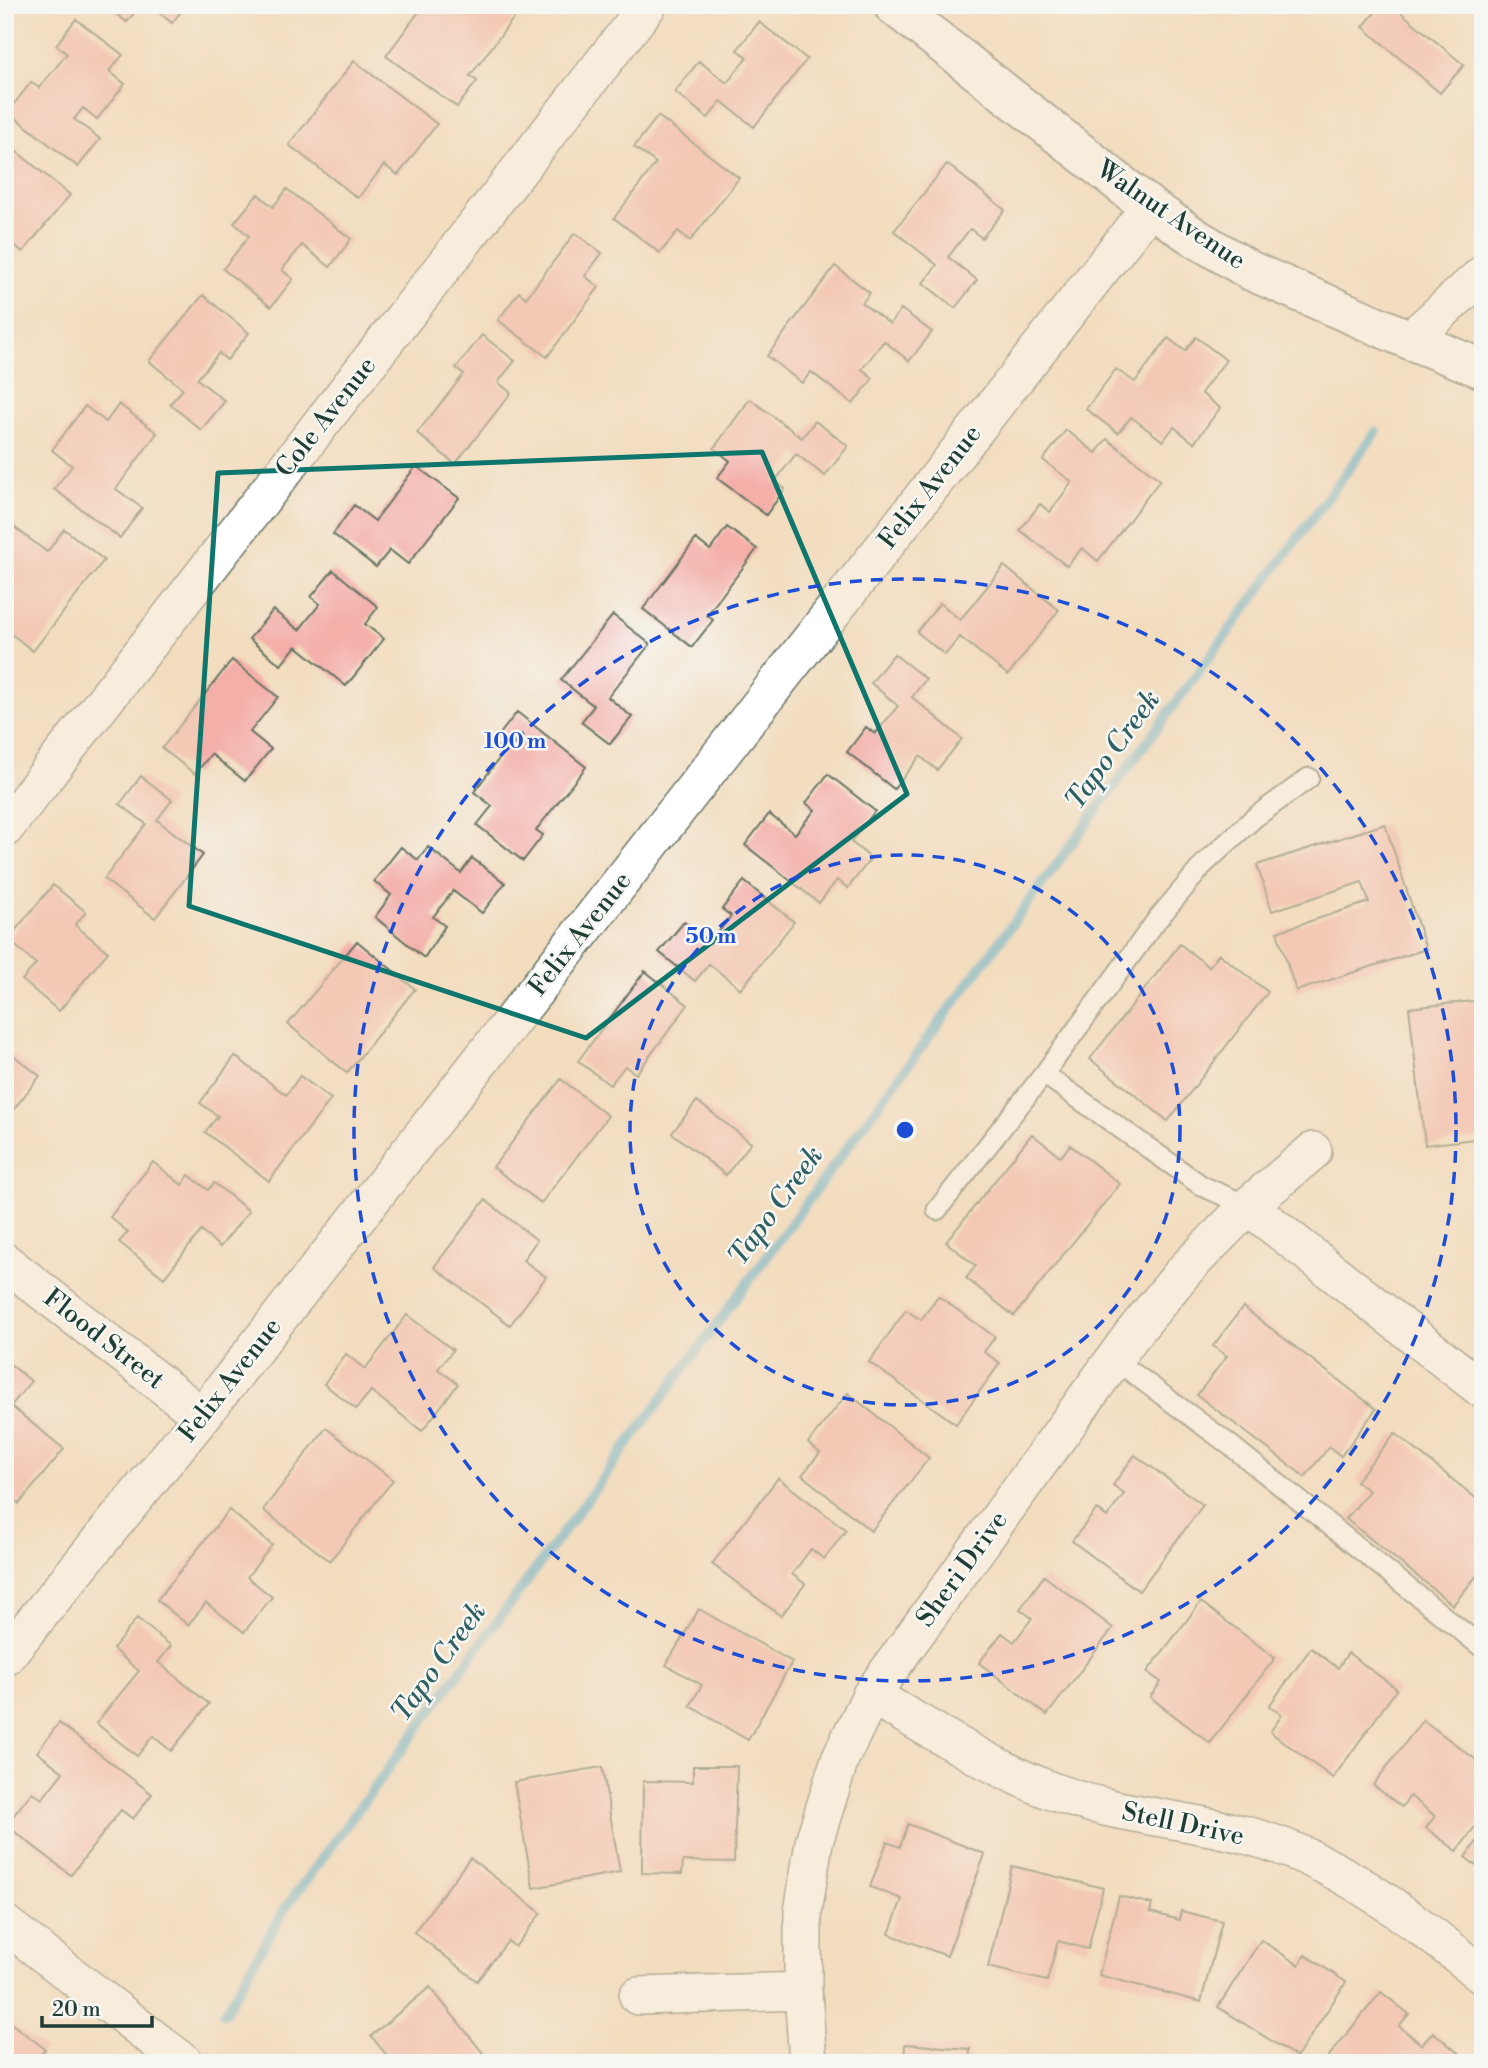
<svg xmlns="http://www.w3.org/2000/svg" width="1488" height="2068" font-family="'Libre Bodoni',serif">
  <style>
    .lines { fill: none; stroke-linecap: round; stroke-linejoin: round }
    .stream { stroke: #52aed1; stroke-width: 10 }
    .building { fill: #f4afa9 }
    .lane-casing { stroke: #697565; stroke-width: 23 }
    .street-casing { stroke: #697565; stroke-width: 40 }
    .secondary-casing { stroke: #697565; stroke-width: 42 }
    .lane { stroke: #fff; stroke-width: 19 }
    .street { stroke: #fff; stroke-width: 37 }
    .secondary { stroke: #fff; stroke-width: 38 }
    .marked { fill: none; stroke: #0f766e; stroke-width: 5; stroke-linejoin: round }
    .ring { fill: none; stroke: #1d4ed8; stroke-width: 3.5; stroke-dasharray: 12 9 }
    .labels { text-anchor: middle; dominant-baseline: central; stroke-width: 5; stroke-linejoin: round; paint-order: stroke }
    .street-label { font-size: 26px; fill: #1f3d34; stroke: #f6f6f2 }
    .water-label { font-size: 28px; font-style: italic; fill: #2e5f63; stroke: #f6f6f2 }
    .centre { fill: #1d4ed8; stroke: #f6f6f2; stroke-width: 3.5 }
    .ring-label { font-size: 21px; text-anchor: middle; font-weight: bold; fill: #1d4ed8; stroke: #f6f6f2; stroke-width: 5; stroke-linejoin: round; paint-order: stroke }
  </style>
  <rect width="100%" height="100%" fill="#f6f6f2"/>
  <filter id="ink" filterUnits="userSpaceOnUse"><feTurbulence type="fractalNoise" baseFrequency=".0143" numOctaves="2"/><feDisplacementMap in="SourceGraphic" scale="14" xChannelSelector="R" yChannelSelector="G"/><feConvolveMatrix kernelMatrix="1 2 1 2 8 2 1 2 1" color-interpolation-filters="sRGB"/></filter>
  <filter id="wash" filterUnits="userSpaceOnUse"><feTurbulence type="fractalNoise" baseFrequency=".00686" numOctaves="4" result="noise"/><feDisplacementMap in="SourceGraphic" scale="28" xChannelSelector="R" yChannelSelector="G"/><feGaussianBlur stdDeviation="1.57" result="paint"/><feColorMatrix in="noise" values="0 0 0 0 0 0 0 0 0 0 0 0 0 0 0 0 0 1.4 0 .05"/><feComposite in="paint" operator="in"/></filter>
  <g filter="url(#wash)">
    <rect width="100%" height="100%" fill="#f2ddbf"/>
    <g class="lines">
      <path class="stream" d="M 224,2014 L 286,1907 L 1376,432"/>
    </g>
    <g id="blocks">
      <path class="building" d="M 104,5 L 140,5 L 127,22 Z
        M 150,5 L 186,5 L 172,23 Z
        M 424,5 L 451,5 L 455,8 L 457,5 L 512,5 L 519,11 L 470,76 L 477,81 L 457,107 L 386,56 Z
        M 1381,5 L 1392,5 L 1464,65 L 1440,93 L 1363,27 Z
        M 76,19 L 123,55 L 109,71 L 125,84 L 97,119 L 83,108 L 74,119 L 100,139 L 78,167 L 8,112 L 31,82 L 39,88 L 67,54 L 56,45 Z
        M 759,22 L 807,59 L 754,127 L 721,101 L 708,118 L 675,92 L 699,61 L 727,83 L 747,57 L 737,50 Z
        M 354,61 L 437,124 L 398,175 L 384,165 L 358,198 L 289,145 Z
        M 658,116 L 739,178 L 690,241 L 678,231 L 660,253 L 614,218 L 656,163 L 634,147 Z
        M 16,151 L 70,195 L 23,252 L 7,239 L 5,241 L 5,164 Z
        M 947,164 L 1005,210 L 982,238 L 970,229 L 948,257 L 977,280 L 955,308 L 923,283 L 937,265 L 894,231 Z
        M 287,189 L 351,239 L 330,267 L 302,245 L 282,270 L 293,279 L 271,307 L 223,269 L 249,236 L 234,223 L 258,194 L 273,207 Z
        M 575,233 L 602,253 L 585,276 L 599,287 L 547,357 L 498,320 L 519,292 L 526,298 Z
        M 835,266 L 870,293 L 862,303 L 890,324 L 901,309 L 932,332 L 909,361 L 884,341 L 862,369 L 873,378 L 853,404 L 811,372 L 802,383 L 767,356 Z
        M 203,295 L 249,333 L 227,360 L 219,353 L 197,379 L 225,401 L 201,430 L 170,404 L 183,389 L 149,361 Z
        M 482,335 L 515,361 L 498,382 L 511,393 L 455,464 L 417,433 L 464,374 L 456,368 Z
        M 1196,337 L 1226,360 L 1201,393 L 1220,408 L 1194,443 L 1174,427 L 1163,441 L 1131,417 L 1118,433 L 1086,409 L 1116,369 L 1135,382 L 1168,338 L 1185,351 Z
        M 750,399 L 802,438 L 815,421 L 848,446 L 825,476 L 796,454 L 775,481 L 785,489 L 766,515 L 717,478 L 730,461 L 714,448 Z
        M 119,404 L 157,433 L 116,489 L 142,508 L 120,538 L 54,489 L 72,466 L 52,450 L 85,406 L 106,422 Z
        M 1066,430 L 1096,453 L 1107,439 L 1160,480 L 1098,561 L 1082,548 L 1067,566 L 1020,530 L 1040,504 L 1050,512 L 1072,482 L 1043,460 Z
        M 416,466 L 459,498 L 408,564 L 390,550 L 376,567 L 333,534 L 354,505 L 375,521 Z
        M 5,520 L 47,552 L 64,529 L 104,560 L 33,651 L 5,629 Z
        M 727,527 L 757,549 L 707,615 L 713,620 L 692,647 L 643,609 L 696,539 L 710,550 Z
        M 1004,566 L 1059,610 L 1008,675 L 960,637 L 945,655 L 917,632 L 940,603 L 960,620 Z
        M 333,570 L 378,607 L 365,624 L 384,639 L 346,686 L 296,646 L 281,665 L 249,639 L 273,610 L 299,630 L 320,604 L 311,597 Z
        M 613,615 L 650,644 L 608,697 L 632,717 L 610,744 L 581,722 L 594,706 L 561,680 Z
        M 894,654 L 926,679 L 912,697 L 962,739 L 937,770 L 920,756 L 894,789 L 847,752 L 866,727 L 875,734 L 898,706 L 871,683 Z
        M 232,660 L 278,697 L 250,732 L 271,749 L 245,781 L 211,754 L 195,774 L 162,748 Z
        M 517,712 L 586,767 L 536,830 L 543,835 L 523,861 L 477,825 L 492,806 L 474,792 L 504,752 L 493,743 Z
        M 828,774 L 875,811 L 851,842 L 871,858 L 848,888 L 837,880 L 819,903 L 745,845 L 769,814 L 795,834 L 815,810 L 806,803 Z
        M 141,776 L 172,800 L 157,820 L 203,855 L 155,918 L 104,879 L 146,824 L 120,804 Z
        M 1385,824 L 1426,949 L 1296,991 L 1277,932 L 1369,902 L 1362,882 L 1272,911 L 1257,865 Z
        M 401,847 L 418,860 L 428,847 L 461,873 L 472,858 L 505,883 L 482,913 L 453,891 L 433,917 L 445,926 L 424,958 L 375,917 L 391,895 L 374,881 Z
        M 744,881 L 794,922 L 741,989 L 709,964 L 695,981 L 659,952 L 684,922 L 710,943 L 731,916 L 722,909 Z
        M 53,885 L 86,912 L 75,925 L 108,952 L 59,1011 L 22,980 L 36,964 L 8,939 Z
        M 357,941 L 415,989 L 347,1073 L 288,1024 Z
        M 1180,944 L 1209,967 L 1219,954 L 1268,992 L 1168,1121 L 1090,1059 Z
        M 645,971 L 688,1005 L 636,1074 L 625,1066 L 610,1085 L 578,1061 Z
        M 1483,1000 L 1483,1138 L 1425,1145 L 1409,1008 Z
        M 5,1049 L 40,1076 L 13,1110 L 5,1103 Z
        M 235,1056 L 286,1095 L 300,1076 L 331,1099 L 269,1181 L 205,1132 L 218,1116 L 200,1103 Z
        M 561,1079 L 608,1116 L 541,1203 L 493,1167 Z
        M 697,1101 L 751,1143 L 726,1175 L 672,1133 Z
        M 1032,1134 L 1061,1157 L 1070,1145 L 1120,1184 L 1014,1316 L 966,1278 L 976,1266 L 946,1242 Z
        M 153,1162 L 182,1185 L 189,1175 L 208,1190 L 214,1183 L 249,1211 L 220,1247 L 201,1231 L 164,1278 L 119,1242 L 128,1232 L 110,1217 Z
        M 485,1200 L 537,1240 L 523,1260 L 546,1277 L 510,1325 L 434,1267 Z
        M 938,1296 L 995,1337 L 984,1352 L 1000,1363 L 956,1424 L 869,1362 L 906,1310 L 921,1320 Z
        M 1243,1307 L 1376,1409 L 1341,1456 L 1329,1447 L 1305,1477 L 1197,1395 L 1227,1356 L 1213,1346 Z
        M 407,1315 L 453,1350 L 438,1369 L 458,1384 L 422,1431 L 371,1391 L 356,1409 L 324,1384 L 346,1354 L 365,1369 Z
        M 5,1360 L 31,1381 L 11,1406 L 64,1449 L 19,1504 L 5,1492 Z
        M 848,1393 L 929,1458 L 871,1531 L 802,1475 L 820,1453 L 808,1443 Z
        M 326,1428 L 393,1480 L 330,1561 L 263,1510 Z
        M 1395,1433 L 1483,1504 L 1483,1578 L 1478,1574 L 1453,1605 L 1346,1519 L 1369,1491 L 1356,1481 Z
        M 1135,1455 L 1203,1505 L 1139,1591 L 1072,1541 L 1097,1509 L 1107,1517 L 1124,1494 L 1113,1485 Z
        M 778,1478 L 846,1530 L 824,1559 L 811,1549 L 792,1574 L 805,1584 L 781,1616 L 712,1564 Z
        M 229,1510 L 272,1545 L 247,1577 L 272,1597 L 244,1632 L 206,1603 L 188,1625 L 157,1600 Z
        M 1044,1576 L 1113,1628 L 1047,1715 L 979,1663 L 1002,1633 L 1014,1642 L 1032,1618 L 1020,1609 Z
        M 1201,1602 L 1275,1658 L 1210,1743 L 1150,1697 L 1161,1682 L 1147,1672 Z
        M 699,1609 L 792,1662 L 748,1740 L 690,1706 L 702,1685 L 666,1665 Z
        M 137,1618 L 171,1646 L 158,1662 L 209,1704 L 171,1751 L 153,1736 L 137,1756 L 96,1723 L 139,1671 L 113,1649 Z
        M 1311,1648 L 1338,1668 L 1348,1653 L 1397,1689 L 1333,1778 L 1270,1732 L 1282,1715 L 1269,1706 Z
        M 1423,1720 L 1483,1765 L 1483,1816 L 1457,1851 L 1426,1828 L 1435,1816 L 1410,1796 L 1402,1807 L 1373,1785 Z
        M 59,1723 L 152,1794 L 133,1819 L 121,1810 L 71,1875 L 6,1825 L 32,1792 L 42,1799 L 63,1772 L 37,1752 Z
        M 693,1766 L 737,1766 L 734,1862 L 683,1861 L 682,1874 L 642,1873 L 643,1781 L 693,1782 Z
        M 602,1767 L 620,1872 L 533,1888 L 514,1782 Z
        M 908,1824 L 985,1854 L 947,1956 L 889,1934 L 902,1899 L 870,1887 L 887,1842 L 900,1847 Z
        M 1483,1834 L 1483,1871 L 1465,1857 Z
        M 470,1858 L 541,1913 L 515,1947 L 508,1941 L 477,1981 L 414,1932 Z
        M 1012,1866 L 1103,1888 L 1088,1949 L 1058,1941 L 1047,1981 L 988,1967 Z
        M 1119,1896 L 1152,1904 L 1150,1912 L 1179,1920 L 1181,1911 L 1222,1921 L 1201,2002 L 1099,1975 Z
        M 1261,1940 L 1299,1965 L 1305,1955 L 1346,1982 L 1297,2057 L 1218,2007 Z
        M 430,1987 L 491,2063 L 393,2063 L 371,2036 Z
        M 1381,1992 L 1409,2014 L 1399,2026 L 1422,2045 L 1433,2032 L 1463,2057 L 1459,2063 L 1336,2063 L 1328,2057 Z
        M 8,2021 L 45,2049 L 35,2063 L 5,2063 L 5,2025 Z
        M 905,2044 L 970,2049 L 969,2063 L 904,2063 Z"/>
    </g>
  </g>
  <g filter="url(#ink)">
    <use href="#blocks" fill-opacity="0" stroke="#697565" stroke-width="2"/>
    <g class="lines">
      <g class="lane-casing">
        <path id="lane" d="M 1248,1206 L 1202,1186 L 1044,1074 L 1156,921 L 1205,863 L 1254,818 L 1309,778
          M 937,1210 L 1044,1074
          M 1114,1359 L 1230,1445 L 1483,1648"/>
      </g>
      <g class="street-casing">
        <path id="street" d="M 1410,340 L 1483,274
          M 5,828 L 648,5
          M 1248,1206 L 1483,1390
          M 5,1262 L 202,1416
          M 5,1657 L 202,1416 L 1150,207
          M 871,1695 C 929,1728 987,1765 1049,1790 C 1113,1815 1181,1818 1246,1835 C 1338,1859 1410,1918 1483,1975
          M 5,1924 L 185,2063
          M 638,1996 L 803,1991
          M 808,2063 L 803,1991 L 803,1912 L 814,1842 L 840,1759 L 871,1695 L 1131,1336 L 1185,1270 L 1248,1206 L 1313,1151"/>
      </g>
      <g class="secondary-casing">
        <path id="secondary" d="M 893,5 L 1150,207 L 1196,238 L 1251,271 L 1410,340 L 1483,369"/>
      </g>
      <use href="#lane" class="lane"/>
      <use href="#street" class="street"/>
      <use href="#secondary" class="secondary"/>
    </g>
  </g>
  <path d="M0 0H1488V2068H0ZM 762,452 L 907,794 L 586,1038 L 189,906 L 218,473 Z" fill="#f2ddbf" fill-opacity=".55" fill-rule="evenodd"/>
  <path class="marked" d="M 762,452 L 907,794 L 586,1038 L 189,906 L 218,473 Z"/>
  <g class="ring">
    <circle cx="905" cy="1130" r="275"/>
    <circle cx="905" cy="1130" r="551"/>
  </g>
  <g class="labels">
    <g class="street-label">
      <text transform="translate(1171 215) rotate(34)">Walnut Avenue</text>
      <text transform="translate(326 417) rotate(-52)">Cole Avenue</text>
      <text transform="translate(930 487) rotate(-52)">Felix Avenue</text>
      <text transform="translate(580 934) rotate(-52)">Felix Avenue</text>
      <text transform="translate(104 1339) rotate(38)">Flood Street</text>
      <text transform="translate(230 1380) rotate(-52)">Felix Avenue</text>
      <text transform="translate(962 1569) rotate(-54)">Sheri Drive</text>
      <text transform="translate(1183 1824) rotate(12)">Stell Drive</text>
    </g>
    <g class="water-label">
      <text transform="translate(1113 750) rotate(-54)">Tapo Creek</text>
      <text transform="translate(776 1206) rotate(-54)">Tapo Creek</text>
      <text transform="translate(439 1662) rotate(-54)">Tapo Creek</text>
    </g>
  </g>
  <circle cx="905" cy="1130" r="10" class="centre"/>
  <g class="ring-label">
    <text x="515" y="748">100 m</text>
    <text x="711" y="943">50 m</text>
  </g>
  <rect width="1488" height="2068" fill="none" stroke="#f6f6f2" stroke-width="28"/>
  <path d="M42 2016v10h110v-10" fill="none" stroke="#1f3d34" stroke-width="3.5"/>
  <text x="52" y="2016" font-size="21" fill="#1f3d34" stroke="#f6f6f2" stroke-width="5" paint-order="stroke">20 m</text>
</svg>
